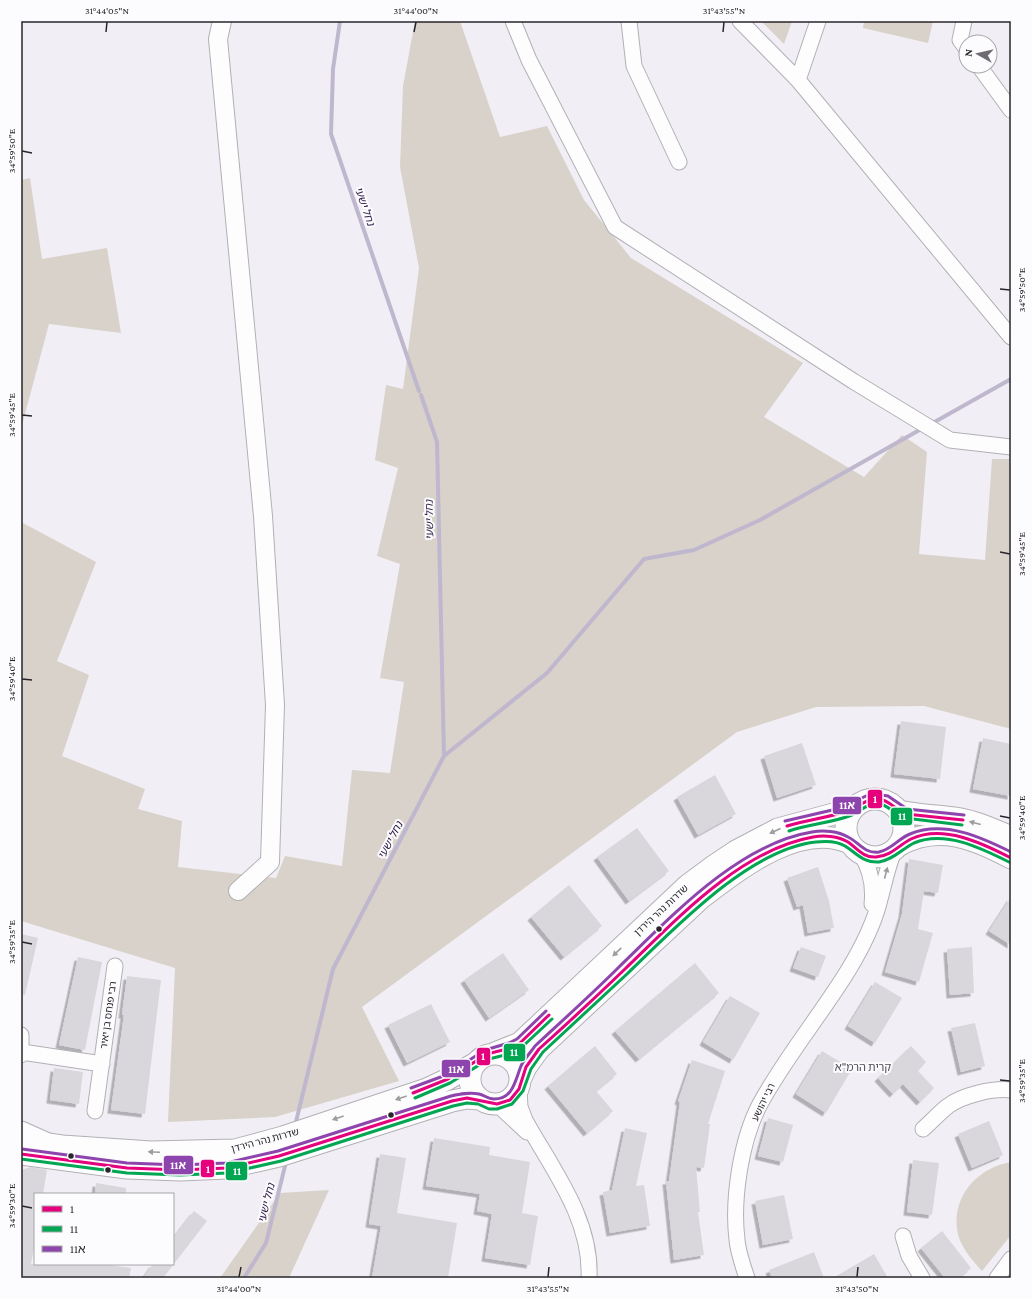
<svg xmlns="http://www.w3.org/2000/svg" width="1032" height="1299" font-family="'Crimson Pro','Noto Sans Hebrew',serif">
  <style>
    .green { fill: #d8d2ca }
    .lines { fill: none; stroke-linecap: round; stroke-linejoin: round }
    .stream { stroke: #bfb7ce; stroke-width: 4 }
    .building { fill: #d9d7dc; filter: url(#shadow) }
    .minor-casing { stroke: #b2b0b5; stroke-width: 17 }
    .tertiary-casing { stroke: #b2b0b5; stroke-width: 20 }
    .secondary-casing { stroke: #b2b0b5; stroke-width: 23 }
    .minor { stroke: #fdfdfe; stroke-width: 15 }
    .tertiary { stroke: #fdfdfe; stroke-width: 18 }
    .secondary { stroke: #fdfdfe; stroke-width: 21 }
    .bus-1-casing { stroke: #fcfbfd; stroke-width: 6 }
    .bus-2-casing { stroke: #fcfbfd; stroke-width: 6 }
    .bus-3-casing { stroke: #fcfbfd; stroke-width: 6 }
    .bus-1 { stroke: #e5007d; stroke-width: 3 }
    .bus-2 { stroke: #00a651; stroke-width: 3 }
    .bus-3 { stroke: #8e44ad; stroke-width: 3 }
    .oneway { fill: #9d9c9f }
    .ticks { fill: none; stroke: #28262b; stroke-width: 1.5 }
    .bus-dot { fill: #28262b; stroke: #fcfbfd; stroke-width: 1.5 }
    .labels { text-anchor: middle; dominant-baseline: central; stroke-width: 4; stroke-linejoin: round; paint-order: stroke }
    .street-label { font-size: 10px; fill: #28262b; stroke: #fcfbfd }
    .water-label { font-size: 11px; font-style: italic; fill: #35224c; stroke: #fcfbfd }
    .neighbourhood-label { font-size: 11px; fill: #4e4b55; stroke: #fcfbfd }
    .line-badge { stroke: #fcfbfd; stroke-width: 1.5 }
    .badge-label { font-size: 11px; text-anchor: middle; font-weight: bold; fill: #fff }
    .neatline { fill: none; stroke: #28262b; stroke-width: 1.5 }
    .ticks-label { font-size: 10px; text-anchor: middle; fill: #28262b }
  </style>
  <defs>
    <filter id="shadow"><feDropShadow dx="-3.5" dy="3.5" stdDeviation="0" flood-color="#0004"/></filter>
  </defs>
  <rect width="100%" height="100%" fill="#f1eff5"/>
  <path class="green" d="M 415,21 L 460,21 L 500,137 L 547,126 L 584,200 L 631,258 L 803,363 L 764,417 L 864,477 L 902,435 L 927,452 L 919,554 L 985,560 L 992,459 L 1011,459 L 1011,729 L 924,706 L 816,707 L 737,732 L 362,1007 L 399,1081 L 275,1117 L 168,1122 L 175,968 L 21,921 L 21,522 L 96,562 L 57,661 L 89,675 L 62,756 L 145,789 L 138,809 L 182,821 L 178,867 L 276,878 L 285,856 L 342,866 L 352,770 L 390,773 L 404,682 L 380,678 L 400,564 L 377,556 L 398,468 L 375,460 L 386,385 L 403,389 L 419,268 L 400,167 L 403,86 Z
    M 761,21 L 792,21 L 784,44 Z
    M 864,21 L 933,21 L 928,43 L 863,28 Z
    M 30,178 L 42,259 L 107,248 L 121,333 L 49,324 L 21,429 L 21,180 Z
    M 1011,1162 L 1011,1235 L 982,1271 C 973,1261 964,1251 959,1238 C 948,1201 975,1168 1011,1162 Z
    M 329,1190 L 289,1278 L 220,1278 L 280,1193 Z"/>
  <g class="lines">
    <path class="stream" d="M 340,21 L 333,69 L 331,134 L 419,391
      M 931,424 L 1011,379
      M 444,756 L 547,673 L 644,559 L 694,550 L 760,520 L 923,428
      M 295,1126 L 333,969 L 444,756 L 437,442 L 421,395
      M 244,1278 L 266,1243 L 286,1162"/>
  </g>
  <path class="building" d="M 901,721 L 946,727 L 940,779 L 894,774 Z
    M 983,738 L 1011,744 L 1011,796 L 973,789 Z
    M 802,743 L 816,785 L 777,798 L 764,756 Z
    M 715,775 L 736,814 L 698,835 L 677,797 Z
    M 637,828 L 669,871 L 629,901 L 597,857 Z
    M 909,859 L 943,865 L 938,893 L 924,891 L 918,929 L 933,933 L 919,982 L 885,972 L 902,914 Z
    M 818,867 L 829,901 L 834,928 L 808,933 L 803,905 L 797,907 L 787,878 Z
    M 569,885 L 602,926 L 564,957 L 531,917 Z
    M 1011,897 L 1011,945 L 989,931 Z
    M 21,934 L 38,938 L 25,995 L 21,995 Z
    M 801,947 L 826,956 L 818,977 L 793,968 Z
    M 972,947 L 974,993 L 950,995 L 947,949 Z
    M 503,953 L 529,990 L 489,1018 L 464,980 Z
    M 78,957 L 102,962 L 85,1050 L 59,1045 Z
    M 695,963 L 719,993 L 639,1059 L 615,1031 Z
    M 127,976 L 161,980 L 145,1114 L 111,1110 L 124,1015 L 122,1015 Z
    M 875,982 L 902,998 L 875,1043 L 848,1026 Z
    M 730,996 L 760,1013 L 733,1060 L 703,1042 Z
    M 431,1004 L 450,1042 L 407,1063 L 388,1025 Z
    M 975,1023 L 985,1066 L 961,1072 L 951,1028 Z
    M 595,1046 L 617,1074 L 596,1091 L 613,1111 L 587,1133 L 548,1086 Z
    M 911,1046 L 926,1062 L 918,1071 L 934,1088 L 920,1102 L 903,1084 L 893,1094 L 878,1078 Z
    M 822,1051 L 852,1069 L 826,1113 L 796,1094 Z
    M 692,1060 L 725,1071 L 708,1124 L 710,1124 L 704,1168 L 696,1167 L 700,1212 L 698,1212 L 704,1255 L 674,1260 L 666,1181 L 669,1181 L 680,1102 L 678,1101 Z
    M 54,1068 L 83,1072 L 79,1104 L 50,1100 Z
    M 768,1118 L 793,1125 L 783,1162 L 758,1156 Z
    M 989,1121 L 1003,1155 L 972,1168 L 958,1134 Z
    M 625,1128 L 647,1133 L 636,1186 L 644,1185 L 650,1226 L 610,1233 L 603,1192 L 612,1190 Z
    M 434,1138 L 490,1147 L 489,1155 L 530,1162 L 522,1213 L 538,1216 L 530,1265 L 485,1258 L 492,1214 L 477,1211 L 480,1194 L 426,1186 Z
    M 380,1154 L 406,1158 L 397,1213 L 457,1223 L 448,1278 L 372,1278 L 381,1226 L 369,1224 Z
    M 913,1160 L 939,1163 L 932,1215 L 907,1212 Z
    M 31,1167 L 47,1170 L 43,1194 L 35,1194 L 35,1243 L 31,1264 L 102,1264 L 131,1268 L 129,1278 L 21,1278 L 21,1170 Z
    M 96,1183 L 126,1188 L 126,1194 L 95,1194 Z
    M 784,1195 L 793,1239 L 763,1245 L 755,1201 Z
    M 194,1211 L 207,1221 L 163,1278 L 143,1278 L 153,1264 L 173,1264 L 173,1238 Z
    M 942,1231 L 971,1268 L 959,1278 L 945,1278 L 921,1248 Z
    M 814,1252 L 824,1278 L 772,1278 L 769,1270 Z
    M 874,1254 L 888,1278 L 833,1278 Z"/>
  <g class="lines">
    <g class="minor-casing">
      <path id="minor" d="M 513,21 L 529,60 L 615,227 L 853,381 L 950,440 L 1011,447
        M 629,21 L 634,66 L 679,162
        M 740,21 L 798,80 L 1011,337
        M 964,21 L 960,40 L 966,48
        M 979,66 L 1011,110
        M 798,80 L 818,21
        M 861,854 C 871,870 874,886 872,904
        M 21,1035 L 21,1055
        M 22,1052 L 102,1064
        M 519,1089 L 520,1107 L 525,1120 C 552,1169 592,1219 589,1278
        M 497,1104 L 527,1132
        M 95,1111 L 115,966
        M 923,1129 C 931,1122 939,1113 948,1106 C 963,1095 993,1088 1011,1090
        M 903,1236 L 909,1256 L 922,1278
        M 747,1278 C 743,1266 738,1252 737,1240 C 732,1199 741,1140 760,1104 C 786,1056 821,1015 849,969 C 861,949 873,926 879,903 C 884,885 887,868 894,851
        M 997,1278 L 1011,1259"/>
    </g>
    <g class="tertiary-casing">
      <path id="tertiary" d="M 222,21 L 218,39 L 263,516 L 275,705 L 270,862 L 238,891"/>
    </g>
    <g class="secondary-casing">
      <path id="secondary" d="M846 828a29 29 0 1 1 58 0a29 29 0 1 1-58 0Z
        M 899,811 C 919,816 940,815 961,819 C 978,822 995,830 1011,837
        M 898,846 C 937,823 974,838 1011,858
        M 495,1053 L 520,1043 L 688,885 L 715,865 L 736,851 L 778,829 L 852,809
        M470 1079a25 25 0 1 1 50 0a25 25 0 1 1-50 0Z
        M 520,1080 L 526,1067 L 539,1049 L 700,899 C 738,870 800,820 850,843
        M 21,1132 L 48,1144 L 62,1146 L 151,1152 L 235,1150 L 283,1137 L 427,1089 L 448,1079 L 474,1064
        M 21,1154 L 127,1168 L 180,1170 L 227,1168 L 279,1156 L 452,1101 L 467,1098 L 479,1099"/>
    </g>
    <use href="#minor" class="minor"/>
    <use href="#tertiary" class="tertiary"/>
    <use href="#secondary" class="secondary"/>
    <g class="bus-1-casing">
      <path id="bus-1" d="M 787,826 C 808,819 830,818 850,810 C 860,806 867,798 879,799 C 889,800 896,810 906,814 L 963,820
        M 413,1093 L 448,1079 L 487,1054 L 511,1048 L 520,1043 L 549,1015
        M 21,1154 L 127,1168 L 180,1170 L 227,1168 L 279,1156 L 452,1101 L 467,1098 L 497,1104 L 510,1100 L 519,1089 L 526,1067 L 539,1049 C 568,1023 597,996 625,969 C 676,920 740,850 813,837 C 824,835 838,836 848,842 C 858,849 863,858 876,857 C 891,856 899,845 911,839 C 943,824 982,843 1011,858"/>
    </g>
    <g class="bus-2-casing">
      <path id="bus-2" d="M 789,831 C 809,824 832,823 852,815 C 862,810 869,802 881,804 C 888,806 896,815 905,818 L 962,825
        M 415,1098 L 450,1083 L 489,1059 L 513,1053 L 522,1047 L 552,1019
        M 21,1159 L 127,1173 L 180,1175 L 228,1173 L 281,1161 L 453,1106 L 467,1103 L 478,1104 L 489,1109 L 497,1109 L 512,1104 L 523,1091 L 531,1069 L 543,1052 C 571,1026 599,1000 627,974 C 674,929 749,849 816,842 C 825,841 837,841 845,846 C 858,854 863,863 879,862 C 893,860 902,849 914,843 C 945,830 981,848 1009,862"/>
    </g>
    <g class="bus-3-casing">
      <path id="bus-3" d="M 785,821 L 841,808 L 866,796 L 875,794 L 888,796 L 907,809 L 964,815
        M 411,1088 L 446,1075 L 485,1050 L 509,1043 L 517,1039 L 546,1011
        M 22,1149 L 127,1163 L 180,1165 L 226,1163 L 278,1151 L 451,1096 C 460,1094 469,1092 479,1094 C 484,1095 488,1099 494,1099 C 513,1099 515,1081 521,1066 C 524,1059 531,1052 535,1046 C 563,1020 592,994 619,967 C 671,917 738,844 812,832 C 823,830 838,831 848,837 C 859,842 864,854 879,852 C 891,850 899,838 910,834 C 944,820 981,837 1011,852"/>
    </g>
    <use href="#bus-1" class="bus-1"/>
    <use href="#bus-2" class="bus-2"/>
    <use href="#bus-3" class="bus-3"/>
  </g>
  <defs><path id="oneway-solid" d="M-6-.8H1V-3.2L6.5 0L1 3.2V.8H-6Z"/></defs>
  <g class="oneway">
    <use href="#oneway-solid" transform="translate(975 823) rotate(-165)"/>
    <use href="#oneway-solid" transform="translate(775 831) rotate(156)"/>
    <use href="#oneway-solid" transform="translate(886 873) rotate(-75)"/>
    <use href="#oneway-solid" transform="translate(617 952) rotate(137)"/>
    <use href="#oneway-solid" transform="translate(401 1098) rotate(161)"/>
    <use href="#oneway-solid" transform="translate(338 1118) rotate(161)"/>
    <use href="#oneway-solid" transform="translate(154 1152) rotate(-178)"/>
  </g>
  <path class="ticks" d="M 106,32 L 107,22M 414,32 L 416,22M 723,32 L 724,22M 22,151 L 32,153M 1000,289 L 1010,290M 22,415 L 32,416M 1000,552 L 1010,554M 22,679 L 32,680M 1000,816 L 1010,818M 22,942 L 32,944M 1000,1080 L 1010,1081M 22,1206 L 32,1208M 239,1277 L 241,1267M 548,1277 L 549,1267M 857,1277 L 858,1267"/>
  <g class="bus-dot">
    <circle cx="659" cy="929" r="3.5"/>
    <circle cx="391" cy="1115" r="3.5"/>
    <circle cx="71" cy="1156" r="3.5"/>
    <circle cx="108" cy="1170" r="3.5"/>
  </g>
  <g class="labels">
    <g class="street-label">
      <text transform="translate(661 910) rotate(-43)">שדרות נהר הירדן</text>
      <text transform="translate(108 1015) rotate(-82)">רבי פנחס בן יאיר</text>
      <text transform="translate(763 1102) rotate(-64)">רבי יהושע</text>
      <text transform="translate(265 1140) rotate(-15)">שדרות נהר הירדן</text>
    </g>
    <g class="water-label">
      <text transform="translate(365 206) rotate(71)">נחל ישעי</text>
      <text transform="translate(429 520) rotate(-91)">נחל ישעי</text>
      <text transform="translate(390 840) rotate(-62)">נחל ישעי</text>
      <text transform="translate(266 1203) rotate(-76)">נחל ישעי</text>
    </g>
    <g class="neighbourhood-label">
      <text x="863" y="1067">קרית הרמ"א</text>
    </g>
  </g>
  <g class="line-badge">
    <rect x="867" y="789" width="16" height="20" rx="4" fill="#e5007d"/>
    <rect x="832" y="796" width="30" height="19" rx="4" fill="#8e44ad"/>
    <rect x="890" y="807" width="23" height="19" rx="4" fill="#00a651"/>
    <rect x="503" y="1043" width="23" height="19" rx="4" fill="#00a651"/>
    <rect x="476" y="1047" width="15" height="19" rx="4" fill="#e5007d"/>
    <rect x="441" y="1059" width="30" height="19" rx="4" fill="#8e44ad"/>
    <rect x="163" y="1155" width="31" height="20" rx="4" fill="#8e44ad"/>
    <rect x="200" y="1159" width="15" height="19" rx="4" fill="#e5007d"/>
    <rect x="225" y="1161" width="23" height="20" rx="4" fill="#00a651"/>
  </g>
  <g class="badge-label">
    <text x="875" y="803">1</text>
    <text x="847" y="809">11א</text>
    <text x="902" y="820">11</text>
    <text x="514" y="1056">11</text>
    <text x="483" y="1060">1</text>
    <text x="456" y="1073">11א</text>
    <text x="178" y="1169">11א</text>
    <text x="208" y="1173">1</text>
    <text x="237" y="1175">11</text>
  </g>
  <rect width="1032" height="1299" fill="none" stroke="#fcfbfd" stroke-width="44"/>
  <rect x="34" y="1193" width="140" height="72" fill="#fcfbfd" stroke="#a7a6a9"/>
  <rect x="42" y="1206" width="20" height="6" fill="#e5007d" stroke="#a7a6a9"/>
  <text x="70" y="1213" font-size="12" fill="#28262b">1</text>
  <rect x="42" y="1226" width="20" height="6" fill="#00a651" stroke="#a7a6a9"/>
  <text x="70" y="1233" font-size="12" fill="#28262b">11</text>
  <rect x="42" y="1246" width="20" height="6" fill="#8e44ad" stroke="#a7a6a9"/>
  <text x="70" y="1253" font-size="12" fill="#28262b">11א</text>
  <g transform="translate(978 54) rotate(278)"><circle r="19" fill="#fcfbfd" stroke="#a7a6a9"/>
  <path d="M0-3L7 15L0 10L-7 15Z" fill="#6e6c72"/>
  <text y="-6" font-size="11" font-weight="bold" text-anchor="middle" fill="#28262b">N</text>
  </g>
  <rect x="22" y="22" width="988" height="1255" class="neatline"/>
  <g class="ticks-label">
    <text x="107" y="14">31°44'05"N</text>
    <text x="416" y="14">31°44'00"N</text>
    <text x="724" y="14">31°43'55"N</text>
    <text transform="translate(11 151) rotate(-90)" y="4">34°59'50"E</text>
    <text transform="translate(1021 290) rotate(-90)" y="4">34°59'50"E</text>
    <text transform="translate(11 415) rotate(-90)" y="4">34°59'45"E</text>
    <text transform="translate(1021 554) rotate(-90)" y="4">34°59'45"E</text>
    <text transform="translate(11 679) rotate(-90)" y="4">34°59'40"E</text>
    <text transform="translate(1021 818) rotate(-90)" y="4">34°59'40"E</text>
    <text transform="translate(11 942) rotate(-90)" y="4">34°59'35"E</text>
    <text transform="translate(1021 1081) rotate(-90)" y="4">34°59'35"E</text>
    <text transform="translate(11 1206) rotate(-90)" y="4">34°59'30"E</text>
    <text x="239" y="1292">31°44'00"N</text>
    <text x="548" y="1292">31°43'55"N</text>
    <text x="857" y="1292">31°43'50"N</text>
  </g>
</svg>
